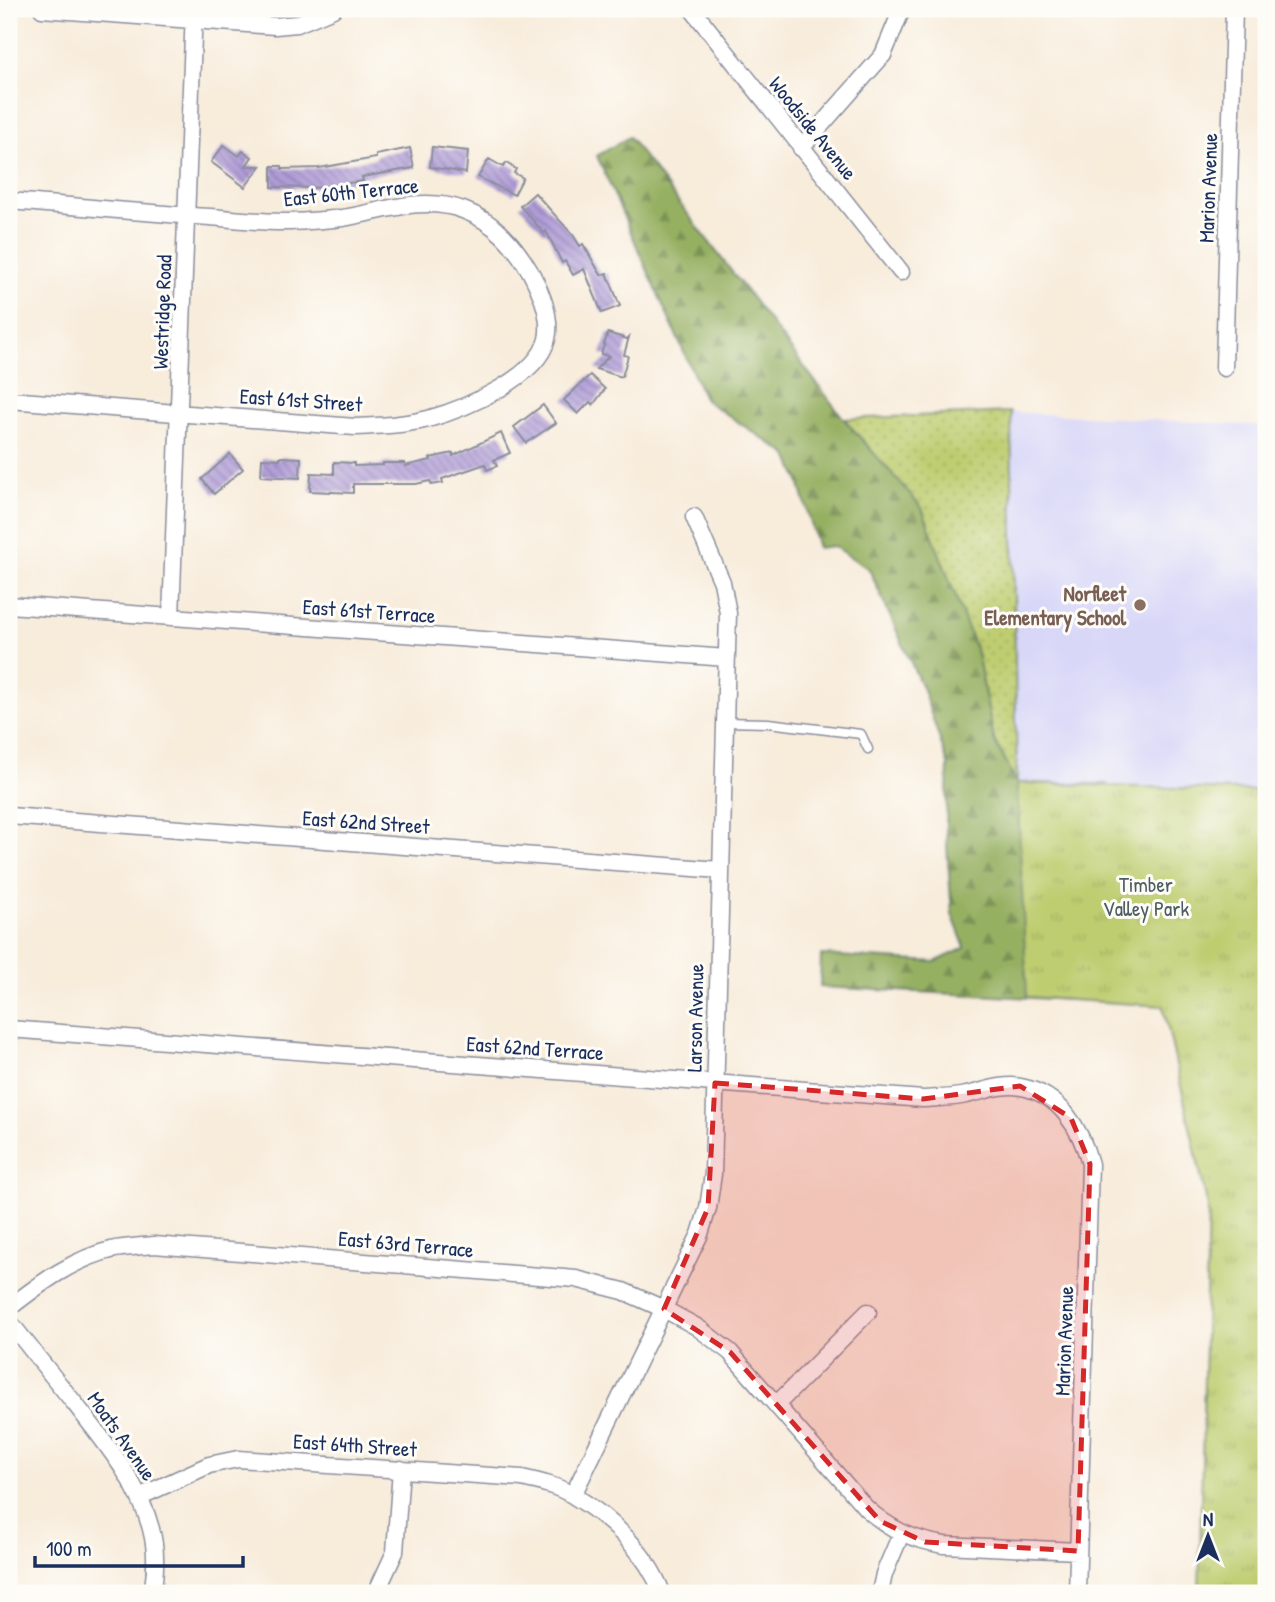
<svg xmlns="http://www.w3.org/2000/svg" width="1275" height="1602" font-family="'Patrick Hand',sans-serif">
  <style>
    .built { fill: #d8d7f8 }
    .grass { fill: url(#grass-dots); stroke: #6c7e66; stroke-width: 2 }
    .forest { fill: url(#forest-firs); stroke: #587060; stroke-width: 2 }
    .park { fill: url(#park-tufts); stroke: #6c7e66; stroke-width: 2 }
    .building { fill: url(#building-back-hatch) }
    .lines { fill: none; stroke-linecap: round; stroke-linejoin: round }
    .service-casing { stroke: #8a8e9c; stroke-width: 11 }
    .minor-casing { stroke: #8a8e9c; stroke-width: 19 }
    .service { stroke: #fff; stroke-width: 8 }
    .minor { stroke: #fff; stroke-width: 16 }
    .marked { fill: #d62828; fill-opacity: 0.2; stroke: #d62828; stroke-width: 5; stroke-dasharray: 14 9; stroke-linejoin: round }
    .education-dot { fill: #8d6e63; stroke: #fdfcf7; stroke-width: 2.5 }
    .labels { text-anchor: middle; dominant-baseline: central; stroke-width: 6; stroke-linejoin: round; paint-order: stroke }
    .street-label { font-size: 21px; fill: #1b2f5e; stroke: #fdfcf7 }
    .education-label { font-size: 21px; font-weight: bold; fill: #785e54; stroke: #fdfcf7; text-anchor: end }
    .park-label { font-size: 21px; fill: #4c5e63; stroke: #fdfcf7 }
  </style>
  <defs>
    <pattern id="grass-dots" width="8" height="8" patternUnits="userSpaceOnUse" patternTransform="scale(1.75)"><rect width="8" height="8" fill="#becd6f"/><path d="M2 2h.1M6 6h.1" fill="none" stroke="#a3b063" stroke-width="1.8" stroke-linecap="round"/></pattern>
    <pattern id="forest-firs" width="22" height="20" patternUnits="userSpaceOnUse" patternTransform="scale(1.75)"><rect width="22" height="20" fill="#96b062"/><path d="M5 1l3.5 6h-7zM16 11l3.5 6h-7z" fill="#7a9054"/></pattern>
    <pattern id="park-tufts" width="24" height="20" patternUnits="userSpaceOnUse" patternTransform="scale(1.75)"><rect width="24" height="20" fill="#becd6f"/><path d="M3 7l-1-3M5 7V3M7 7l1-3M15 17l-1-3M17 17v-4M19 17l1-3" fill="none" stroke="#a3b063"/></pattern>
    <pattern id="building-back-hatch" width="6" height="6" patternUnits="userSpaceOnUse" patternTransform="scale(1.75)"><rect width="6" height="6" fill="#b09cd7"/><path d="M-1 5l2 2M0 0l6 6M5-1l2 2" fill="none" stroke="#8e80b2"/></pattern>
  </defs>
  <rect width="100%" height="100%" fill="#fdfcf7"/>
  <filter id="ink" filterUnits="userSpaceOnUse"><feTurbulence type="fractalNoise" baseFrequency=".0143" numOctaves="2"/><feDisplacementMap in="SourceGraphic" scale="14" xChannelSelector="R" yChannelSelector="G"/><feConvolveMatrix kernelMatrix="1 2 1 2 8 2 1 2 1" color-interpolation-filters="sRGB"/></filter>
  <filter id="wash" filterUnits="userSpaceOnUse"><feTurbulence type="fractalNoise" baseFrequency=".00686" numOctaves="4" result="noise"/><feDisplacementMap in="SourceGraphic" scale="28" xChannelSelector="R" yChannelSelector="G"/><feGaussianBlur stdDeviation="1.57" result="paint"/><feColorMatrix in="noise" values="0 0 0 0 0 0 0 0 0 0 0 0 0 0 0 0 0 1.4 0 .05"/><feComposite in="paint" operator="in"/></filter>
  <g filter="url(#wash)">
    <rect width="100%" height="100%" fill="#f8ecdb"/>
    <path class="built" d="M 1011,412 L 1266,426 L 1266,794 L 1107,784 L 1017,783 Z"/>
    <path class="grass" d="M 1011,412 L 1017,783 L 1107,784 L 1086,799 L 1109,1002 L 1017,783 L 994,740 L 977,653 L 844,419 Z"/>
    <path class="forest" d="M 629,137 L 844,419 L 922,508 L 977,653 L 994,740 L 1017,783 L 1109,1002 L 820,987 L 821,955 L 935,962 L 965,948 L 952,914 L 946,832 L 948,764 L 922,687 L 869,569 L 833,546 L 818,548 L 798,478 L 788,455 L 705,400 L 597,156 Z"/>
    <path class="park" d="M 1017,783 L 1266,791 L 1266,1593 L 1199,1593 L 1208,1207 L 1163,1006 L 1027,997 Z"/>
    <g id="blocks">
      <path class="building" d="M 224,145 L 239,156 L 243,151 L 252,157 L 246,166 L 261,166 L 245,187 L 211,162 Z
        M 432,147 L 468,151 L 466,173 L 430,167 Z
        M 410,148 L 414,168 L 362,177 L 363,181 L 313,188 L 272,187 L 272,166 L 282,166 L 282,169 L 319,168 L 376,158 L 376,155 Z
        M 489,159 L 503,167 L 506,163 L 516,169 L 514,173 L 523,178 L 514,195 L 478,177 Z
        M 535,193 L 573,235 L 580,246 L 583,244 L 601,275 L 607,273 L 620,306 L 602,313 L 584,269 L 573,275 L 565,261 L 562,263 L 546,231 L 544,233 L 520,206 Z
        M 608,333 L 627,339 L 629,337 L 624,355 L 628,356 L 622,377 L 596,369 L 609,356 L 601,354 Z
        M 590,375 L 605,389 L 593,405 L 590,402 L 578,414 L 564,400 Z
        M 543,405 L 556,423 L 526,443 L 514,427 Z
        M 501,433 L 510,453 L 494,460 L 497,466 L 487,470 L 485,464 L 442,479 L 443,483 L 432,485 L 430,481 L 416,484 L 353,484 L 353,493 L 310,491 L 311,473 L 334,474 L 334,462 L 354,463 L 354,466 L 383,465 L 383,463 L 405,463 L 405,466 L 431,460 L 430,458 L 453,453 L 453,456 Z
        M 230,454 L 243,469 L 214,494 L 202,479 Z
        M 280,457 L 301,458 L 300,478 L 261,476 L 262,458 L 280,459 Z"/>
    </g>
  </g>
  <g filter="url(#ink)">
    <use href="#blocks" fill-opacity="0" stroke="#8a8e9c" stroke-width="2"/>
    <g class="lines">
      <g class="service-casing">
        <path id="service" d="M 725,722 L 768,723 L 861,734 L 868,749"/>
      </g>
      <g class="minor-casing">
        <path id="minor" d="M 42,9 L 275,26 L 297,24 L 333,9
          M 692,9 L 901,272
          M 801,148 L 883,55 L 902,9
          M 9,201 C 76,206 143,213 210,217 C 234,219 259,222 284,222 C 303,222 324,220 342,218 C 382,212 422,195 463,210 C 495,222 514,244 531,273 C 541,292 552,317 547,339 C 538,378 464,409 428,419 C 404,425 379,426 355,427 L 9,400
          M 1224,368 L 1234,9
          M 9,605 L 727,658
          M 171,617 L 194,9
          M 9,816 L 720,870
          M 9,1029 L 923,1099 C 935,1098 949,1098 961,1096 C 980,1093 1001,1083 1021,1087 C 1060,1094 1081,1129 1090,1164 L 1077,1593
          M 9,1308 C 41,1283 74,1258 115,1249 C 127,1247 141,1246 154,1245 L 576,1279 L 623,1291 L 664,1309 L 697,1327 L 730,1352 L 866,1508 C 889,1529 913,1540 944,1545 L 1078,1551
          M 9,1321 C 31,1349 53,1377 76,1405 C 105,1443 139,1482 151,1529 C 157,1551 156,1572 152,1593
          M 777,1404 L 868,1312
          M 573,1495 L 700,1234 L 708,1208 L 713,1174 L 728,613 L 722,582 L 694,517
          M 139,1497 L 209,1465 L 238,1459 L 522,1478 C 540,1482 558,1486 574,1496 C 611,1518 647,1553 662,1593
          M 376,1593 L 395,1552 L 401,1469
          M 880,1593 L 884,1574 L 901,1534"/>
      </g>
      <use href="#service" class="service"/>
      <use href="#minor" class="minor"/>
    </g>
  </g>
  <path class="marked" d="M 715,1083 L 923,1099 L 1020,1086 L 1071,1118 L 1090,1164 L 1078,1551 L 925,1542 L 880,1521 L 730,1352 L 664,1309 L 708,1208 Z"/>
  <circle class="education-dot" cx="1140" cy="605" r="7"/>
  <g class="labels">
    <g class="street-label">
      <text transform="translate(813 128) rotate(51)">Woodside Avenue</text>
      <text transform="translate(1208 188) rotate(-88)">Marion Avenue</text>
      <text transform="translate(351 192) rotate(-6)">East 60th Terrace</text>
      <text transform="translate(162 312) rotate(-88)">Westridge Road</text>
      <text transform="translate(301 400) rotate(4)">East 61st Street</text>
      <text transform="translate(369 611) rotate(4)">East 61st Terrace</text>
      <text transform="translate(366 822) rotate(4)">East 62nd Street</text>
      <text transform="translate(695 1018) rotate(-89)">Larson Avenue</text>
      <text transform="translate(535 1048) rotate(4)">East 62nd Terrace</text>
      <text transform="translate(406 1244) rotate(5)">East 63rd Terrace</text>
      <text transform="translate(1064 1341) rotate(-88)">Marion Avenue</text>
      <text transform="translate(122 1436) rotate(55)">Moats Avenue</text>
      <text transform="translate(355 1445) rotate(4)">East 64th Street</text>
    </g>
    <g class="education-label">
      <text x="1126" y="593">Norfleet<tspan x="1126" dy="24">Elementary School</tspan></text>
    </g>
    <g class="park-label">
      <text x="1146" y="884">Timber<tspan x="1146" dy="24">Valley Park</tspan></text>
    </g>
  </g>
  <rect width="1275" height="1602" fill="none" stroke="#fdfcf7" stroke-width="35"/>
  <g transform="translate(1208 1536)" stroke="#fdfcf7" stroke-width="5" paint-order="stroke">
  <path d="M0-5L12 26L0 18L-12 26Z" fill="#1b2f5e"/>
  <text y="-10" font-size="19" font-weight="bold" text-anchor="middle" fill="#1b2f5e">N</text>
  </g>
  <path d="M35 1556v10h208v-10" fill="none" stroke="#1b2f5e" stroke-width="3.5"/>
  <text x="46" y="1556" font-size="21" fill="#1b2f5e" stroke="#fdfcf7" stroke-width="5" paint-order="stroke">100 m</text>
</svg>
